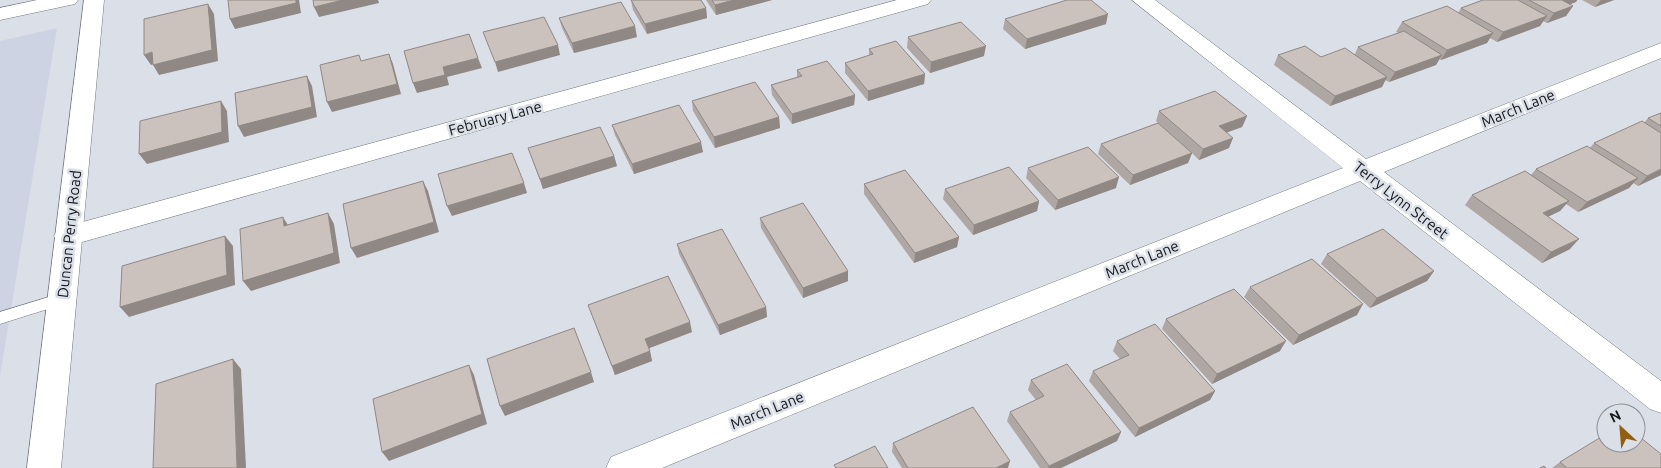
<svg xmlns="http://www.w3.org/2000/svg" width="1661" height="468" font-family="Ubuntu,sans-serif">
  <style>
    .built { fill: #ced3e4 }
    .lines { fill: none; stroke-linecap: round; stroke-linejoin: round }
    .service-casing { stroke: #74777f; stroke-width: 1 }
    .minor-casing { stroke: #74777f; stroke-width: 1 }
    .tertiary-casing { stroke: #74777f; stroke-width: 1 }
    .service { fill: #fff; fill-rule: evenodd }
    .minor { fill: #fff; fill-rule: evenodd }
    .tertiary { fill: #fff; fill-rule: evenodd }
    .wall { fill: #afa7a3 }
    .shaded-wall { fill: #8f8884 }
    .building { fill: #ccc2bd; stroke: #8f8884 }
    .labels { text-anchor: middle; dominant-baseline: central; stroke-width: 5; stroke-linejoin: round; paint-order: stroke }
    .street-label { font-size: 15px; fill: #15161a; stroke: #dbdfe8 }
  </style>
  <rect width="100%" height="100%" fill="#dbdfe8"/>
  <path class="built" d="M 57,28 L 0,376 L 0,41 Z"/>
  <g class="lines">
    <g class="service-casing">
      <path id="service" d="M 62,293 L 67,295 L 69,299 L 67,303 L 0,324 L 0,312 Z"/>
    </g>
    <g class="minor-casing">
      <path id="minor" d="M 897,0 L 931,0 L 928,4 L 68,246 L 58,243 L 54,236 L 58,229 L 68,226 Z
        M 1132,0 L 1155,0 L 1366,159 L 1661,43 L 1661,58 L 1384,172 L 1661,381 L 1661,413 L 1650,409 L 1360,181 L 662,468 L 606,468 L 611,457 L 1343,168 Z"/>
    </g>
    <g class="tertiary-casing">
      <path id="tertiary" d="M 37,0 L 78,0 L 75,4 L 0,20 L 0,8 Z
        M 84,0 L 104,0 L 61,468 L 27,468 Z"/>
    </g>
    <use href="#service" class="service"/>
    <use href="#minor" class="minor"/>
    <use href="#tertiary" class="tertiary"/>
  </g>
  <path class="wall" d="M 631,0 L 706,8 L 707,18 L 647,34 L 633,10 Z
    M 706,0 L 772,0 L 716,15 Z
    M 1483,0 L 1577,0 L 1576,2 L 1569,4 L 1573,6 L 1566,16 L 1547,23 L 1543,21 L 1540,26 L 1497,42 L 1490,38 L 1487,43 L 1441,60 L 1439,59 L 1436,65 L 1389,82 L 1385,80 L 1382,87 L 1330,106 L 1274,65 L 1278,55 L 1321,57 L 1355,54 L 1358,47 L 1399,33 L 1396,32 L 1402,22 L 1458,13 L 1461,8 Z
    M 1582,0 L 1614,0 L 1595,7 Z
    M 559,18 L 637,37 L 574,53 L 562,28 Z
    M 1005,19 L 1106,24 L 1025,49 L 1003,29 Z
    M 908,37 L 984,56 L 930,73 L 907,48 Z
    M 869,49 L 925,74 L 924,84 L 868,101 L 845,73 L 845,63 L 869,56 Z
    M 797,70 L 855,95 L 854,105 L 792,124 L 772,95 L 771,85 L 797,77 Z
    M 692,101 L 779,117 L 780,128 L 715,148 L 693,111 Z
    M 1159,111 L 1247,116 L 1242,127 L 1226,132 L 1229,148 L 1199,160 L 1192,153 L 1188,163 L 1130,185 L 1098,154 L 1101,144 L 1158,123 L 1156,121 Z
    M 1661,113 L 1661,175 L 1638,186 L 1633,183 L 1629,188 L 1578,212 L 1566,204 L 1560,211 L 1548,217 L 1570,249 L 1542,263 L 1465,205 L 1472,195 L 1531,175 L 1536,169 L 1590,148 L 1594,143 L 1644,123 L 1648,118 Z
    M 612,125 L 703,152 L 634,174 L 615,135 Z
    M 528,148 L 614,156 L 617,166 L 543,189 Z
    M 1028,168 L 1116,188 L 1055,210 L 1026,178 Z
    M 864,184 L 959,237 L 957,247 L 914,263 L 864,194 Z
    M 945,189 L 1039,201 L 1037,211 L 973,235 L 943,199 Z
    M 760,218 L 848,281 L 803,298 L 761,228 Z
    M 677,244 L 766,307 L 767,317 L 720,335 L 679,254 Z
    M 1327,254 L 1434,271 L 1427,281 L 1370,308 L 1321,264 Z
    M 1250,287 L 1357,315 L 1293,345 L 1244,297 Z
    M 588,305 L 692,332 L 649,348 L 652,361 L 615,375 Z
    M 1166,319 L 1280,351 L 1212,384 L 1162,329 Z
    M 1117,341 L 1215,391 L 1210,400 L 1135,437 L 1089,381 L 1093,371 L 1120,359 L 1113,351 Z
    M 1031,380 L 1121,432 L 1117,441 L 1061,468 L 1040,468 L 1007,421 L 1010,412 L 1036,400 L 1028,390 Z
    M 893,443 L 1008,468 L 902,468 L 892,452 Z
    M 1560,462 L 1661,468 L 1552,468 Z"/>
  <path class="shaded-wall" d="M 296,0 L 299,0 L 301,13 L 235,29 L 230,19 Z
    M 343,0 L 378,0 L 379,3 L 319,17 L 314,7 Z
    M 734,0 L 772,0 L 716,15 L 715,5 Z
    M 1561,0 L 1577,0 L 1576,2 L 1555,10 Z
    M 1601,0 L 1614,0 L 1595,7 Z
    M 208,4 L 214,14 L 218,61 L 159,75 L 153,65 Z
    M 1573,6 L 1566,16 L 1547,23 L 1554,13 Z
    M 706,8 L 707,18 L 647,34 L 645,24 Z
    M 1108,14 L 1106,24 L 1025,49 L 1027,39 Z
    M 1547,16 L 1540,26 L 1497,42 L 1503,32 Z
    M 635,26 L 637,37 L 574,53 L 572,43 Z
    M 1493,33 L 1487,43 L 1441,60 L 1447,50 Z
    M 558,45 L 560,55 L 498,72 L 495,62 Z
    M 986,46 L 984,56 L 930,73 L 931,62 Z
    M 152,52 L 159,62 L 151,65 L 144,55 Z
    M 389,54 L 393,64 L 401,94 L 332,112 L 327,102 Z
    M 1442,55 L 1436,65 L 1389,82 L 1395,72 Z
    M 478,58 L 482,68 L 447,77 L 449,85 L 417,93 L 413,83 L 443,67 Z
    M 925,74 L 924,84 L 868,101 L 868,91 Z
    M 307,76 L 312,86 L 317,117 L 244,137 L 238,126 Z
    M 1387,77 L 1382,87 L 1330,106 L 1335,96 Z
    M 855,95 L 854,105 L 792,124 L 792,114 Z
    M 221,101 L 227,111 L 229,142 L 147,164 L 139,154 Z
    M 1247,116 L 1242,127 L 1215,137 L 1219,126 Z
    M 779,117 L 780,128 L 715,148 L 714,137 Z
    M 1233,138 L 1229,148 L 1199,160 L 1203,149 Z
    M 701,142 L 703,152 L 634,174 L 632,164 Z
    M 1192,153 L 1188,163 L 1130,185 L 1133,175 Z
    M 614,156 L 617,166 L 543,189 L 540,179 Z
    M 1661,169 L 1661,175 L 1638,186 L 1647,176 Z
    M 1119,177 L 1116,188 L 1055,210 L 1058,200 Z
    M 1638,178 L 1629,188 L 1578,212 L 1587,202 Z
    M 423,181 L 428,191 L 439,232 L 357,258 L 351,248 Z
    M 524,183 L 527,193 L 452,216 L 447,206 Z
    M 1039,201 L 1037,211 L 973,235 L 974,225 Z
    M 1569,201 L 1560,211 L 1534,223 L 1543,213 Z
    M 328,213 L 334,224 L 340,263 L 251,291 L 243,281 Z
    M 283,217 L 289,227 L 284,226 Z
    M 225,236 L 233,246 L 235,285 L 129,317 L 120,307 Z
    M 959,237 L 957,247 L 914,263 L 915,253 Z
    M 1579,239 L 1570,249 L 1542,263 L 1551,252 Z
    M 848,271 L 848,281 L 803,298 L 803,288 Z
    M 1434,271 L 1427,281 L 1370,308 L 1377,298 Z
    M 1363,304 L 1357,315 L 1293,345 L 1299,335 Z
    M 766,307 L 767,317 L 720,335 L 718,325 Z
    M 690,322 L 692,332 L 647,349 L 645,339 Z
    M 1286,341 L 1280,351 L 1212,384 L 1217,374 Z
    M 650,351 L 652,361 L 615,375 L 612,366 Z
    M 233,359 L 241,369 L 246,468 L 237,468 Z
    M 469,365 L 474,375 L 487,424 L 389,461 L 382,452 Z
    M 591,372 L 594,382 L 505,416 L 500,406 Z
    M 1215,391 L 1210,400 L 1135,437 L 1139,428 Z
    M 1121,432 L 1117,441 L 1061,468 L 1048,468 L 1049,466 Z
    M 1010,461 L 1008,468 L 996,468 Z"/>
  <path class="building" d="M 228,0 L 296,0 L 296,3 L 230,19 Z
    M 313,0 L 343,0 L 314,7 Z
    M 631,0 L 701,0 L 706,8 L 645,24 Z
    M 712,0 L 734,0 L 715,5 Z
    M 1067,0 L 1091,0 L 1108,14 L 1027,39 L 1005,19 Z
    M 1483,0 L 1518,0 L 1547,16 L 1503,32 L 1461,8 Z
    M 1529,0 L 1562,0 L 1573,6 L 1554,13 Z
    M 621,2 L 635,26 L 572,43 L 559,18 Z
    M 208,4 L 212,50 L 153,65 L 152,52 L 144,55 L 144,19 Z
    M 1447,6 L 1493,33 L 1447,50 L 1402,22 Z
    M 544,17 L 558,45 L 495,62 L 483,32 Z
    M 961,22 L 986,46 L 931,62 L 908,37 Z
    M 1404,31 L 1442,55 L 1395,72 L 1358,47 Z
    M 469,34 L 478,58 L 443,67 L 445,75 L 413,83 L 404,51 Z
    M 896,41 L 925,74 L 868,91 L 845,63 L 873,54 L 869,49 Z
    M 1305,46 L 1321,57 L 1345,48 L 1387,77 L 1335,96 L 1278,55 Z
    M 389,54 L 397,84 L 327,102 L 320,65 L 359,55 L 361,61 Z
    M 827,61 L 855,95 L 792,114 L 771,85 L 802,76 L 797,70 Z
    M 307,76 L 312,107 L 238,126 L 235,93 Z
    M 755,82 L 779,117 L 714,137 L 692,101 Z
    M 1215,91 L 1247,116 L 1219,126 L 1233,138 L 1203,149 L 1159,111 Z
    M 221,101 L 222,132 L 139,154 L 140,121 Z
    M 679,105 L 701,142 L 632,164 L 612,125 Z
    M 1661,113 L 1661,126 L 1648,118 Z
    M 1642,121 L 1661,133 L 1661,169 L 1647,176 L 1594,143 Z
    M 1158,123 L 1192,153 L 1133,175 L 1101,144 Z
    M 600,127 L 614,156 L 540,179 L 528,148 Z
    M 1587,146 L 1638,178 L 1587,202 L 1536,169 Z
    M 1088,147 L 1119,177 L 1058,200 L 1028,168 Z
    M 512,153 L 524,183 L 447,206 L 438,174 Z
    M 1009,167 L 1039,201 L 974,225 L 945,189 Z
    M 905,170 L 959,237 L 915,253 L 864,184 Z
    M 1525,171 L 1569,201 L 1543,213 L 1579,239 L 1551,252 L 1472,195 Z
    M 423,181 L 434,222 L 351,248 L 343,204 Z
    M 803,203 L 848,271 L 803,288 L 760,218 Z
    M 328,213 L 334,253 L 243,281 L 240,229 L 283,217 L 284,226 Z
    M 722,229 L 766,307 L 718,325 L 677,244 Z
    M 1383,229 L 1434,271 L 1377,298 L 1327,254 Z
    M 225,236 L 227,275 L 120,307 L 122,266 Z
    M 1312,259 L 1363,304 L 1299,335 L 1250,287 Z
    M 668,276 L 690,322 L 645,339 L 650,351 L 612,366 L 588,305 Z
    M 1234,289 L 1286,341 L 1217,374 L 1166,319 Z
    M 1155,324 L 1215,391 L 1139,428 L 1093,371 L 1129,355 L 1117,341 Z
    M 574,328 L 591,372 L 500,406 L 487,359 Z
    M 233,359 L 237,468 L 153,468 L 156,384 Z
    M 1067,364 L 1121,432 L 1049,466 L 1010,412 L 1044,396 L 1031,380 Z
    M 469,365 L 482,414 L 382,452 L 373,399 Z
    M 973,407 L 1010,461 L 996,468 L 908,468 L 893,443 Z
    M 1606,434 L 1606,443 L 1636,443 L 1636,434 L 1661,454 L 1661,468 L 1567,468 L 1560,462 Z
    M 875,446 L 888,468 L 836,468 L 834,465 Z
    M 1544,466 L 1546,468 L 1540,468 Z"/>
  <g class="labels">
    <g class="street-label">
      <text transform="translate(1518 108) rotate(-22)">March Lane</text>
      <text transform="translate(495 118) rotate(-15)">February Lane</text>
      <text transform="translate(1401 200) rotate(38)">Terry Lynn Street</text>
      <text transform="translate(69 234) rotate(-84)">Duncan Perry Road</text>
      <text transform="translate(1142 259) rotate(-22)">March Lane</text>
      <text transform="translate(767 410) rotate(-22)">March Lane</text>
    </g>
  </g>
  <g transform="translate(1621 428) rotate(334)"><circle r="24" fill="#dbdfe8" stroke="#8c8f96"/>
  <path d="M0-4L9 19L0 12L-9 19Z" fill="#925f10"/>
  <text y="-8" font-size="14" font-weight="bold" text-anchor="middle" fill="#15161a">N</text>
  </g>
</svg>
